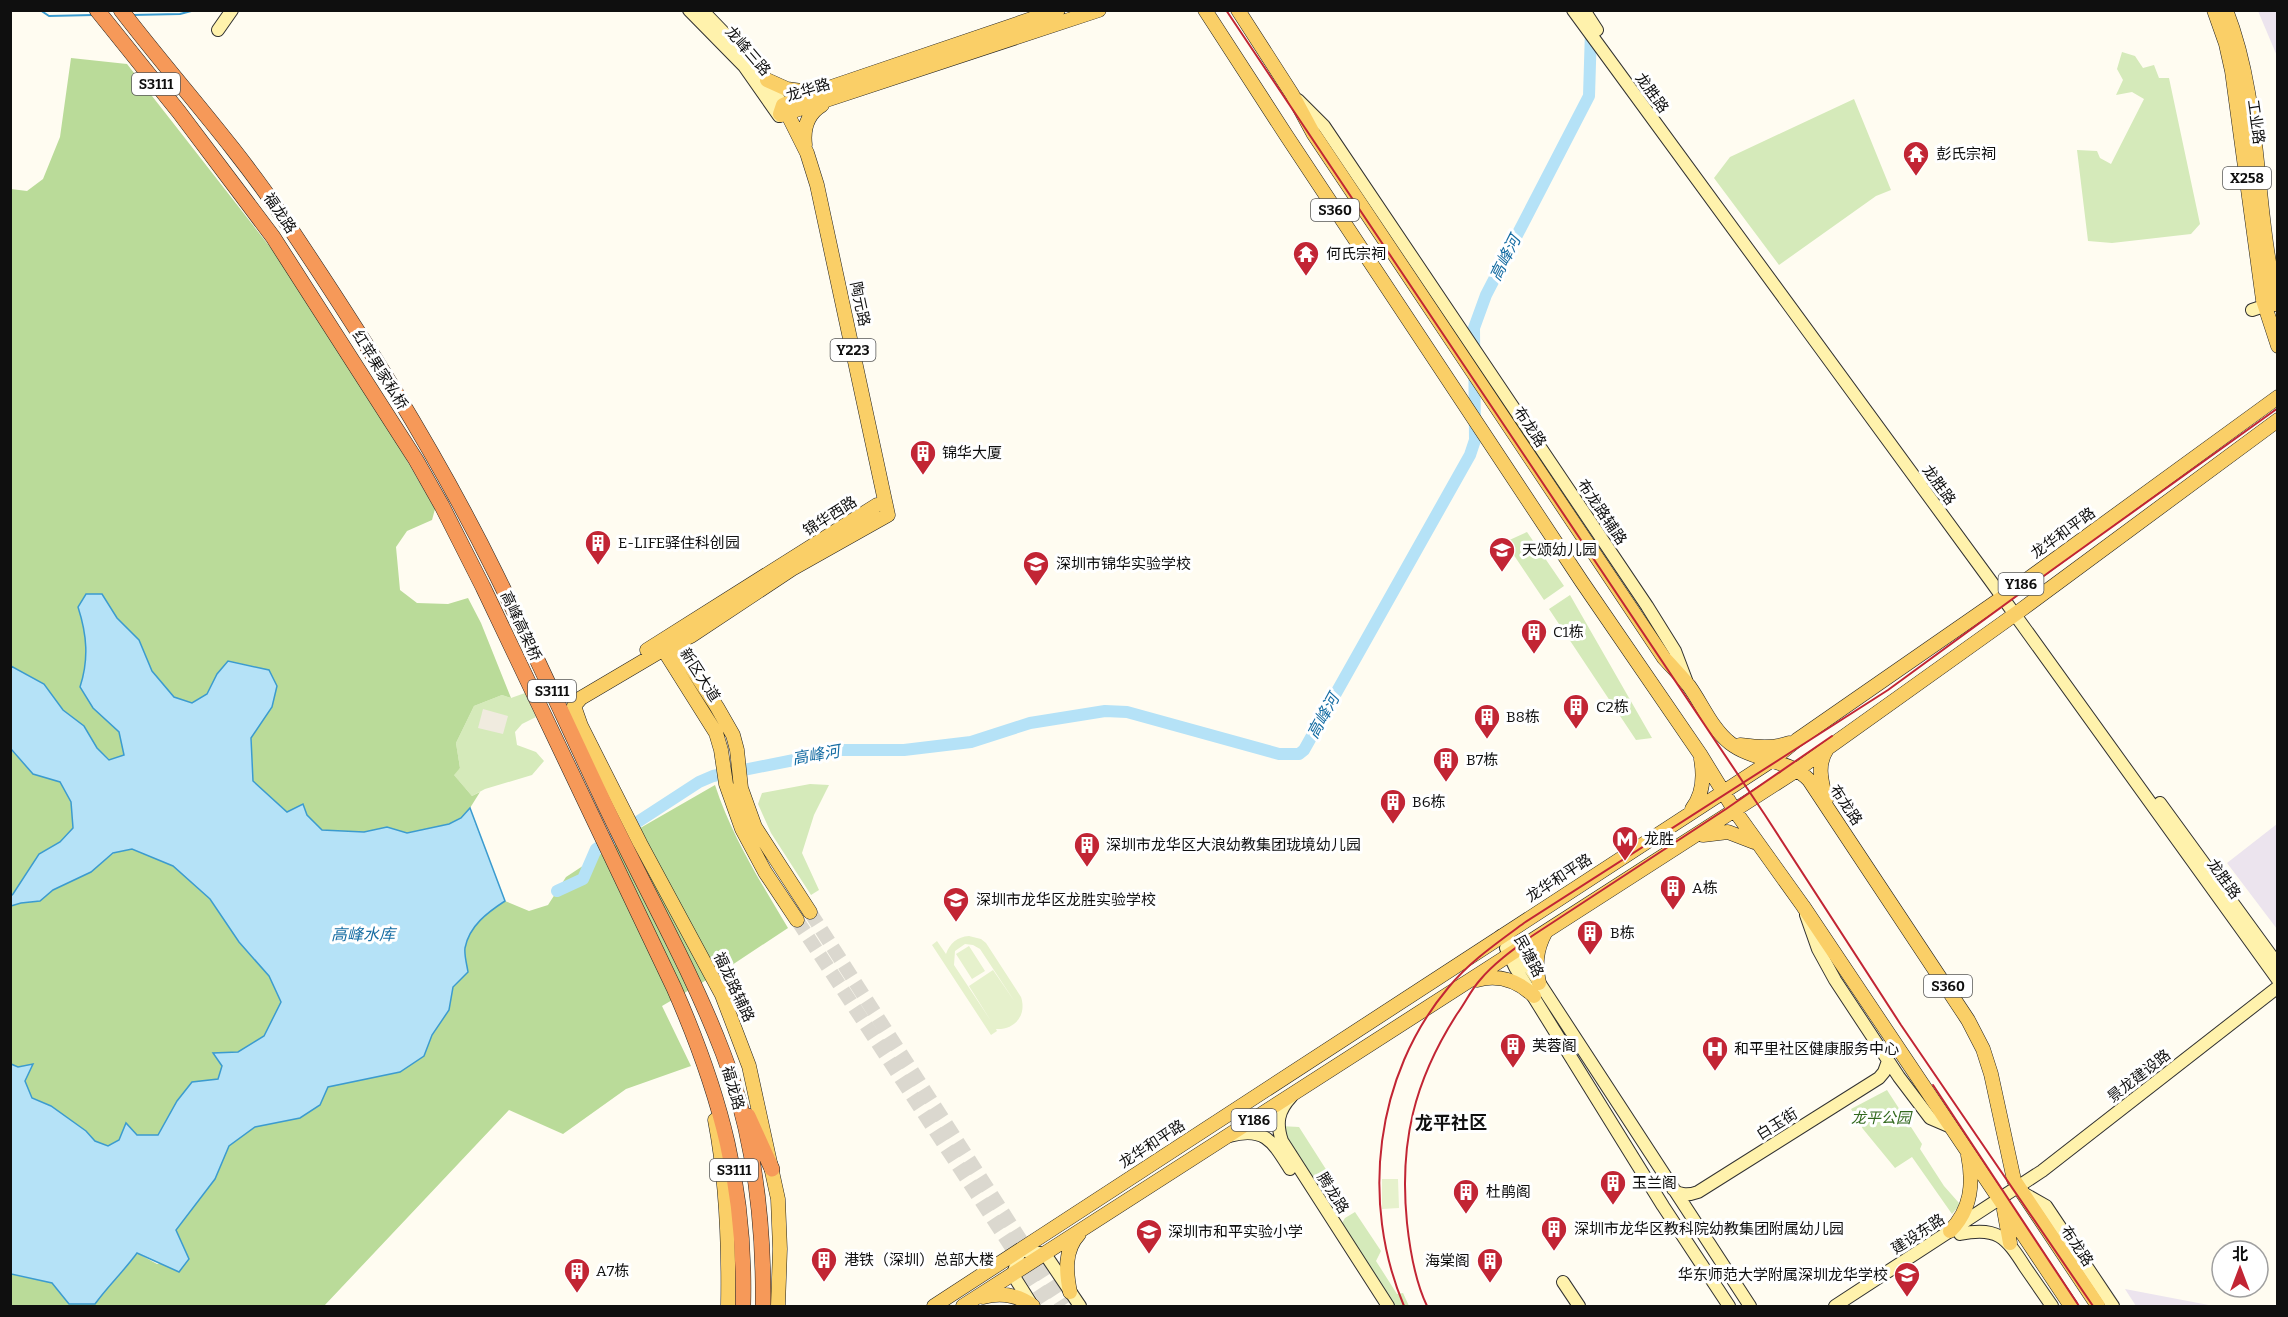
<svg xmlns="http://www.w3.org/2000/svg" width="2288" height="1317" font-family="Bitter,'Noto Sans SC',serif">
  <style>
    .industrial { fill: #ece4ee }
    .green { fill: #d5eaba }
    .forest { fill: #badb99 }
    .pitch { fill: #e6f1cc; fill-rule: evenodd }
    .plaza { fill: #f0ebdf }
    .water { fill: #b5e2f7; stroke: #3b9bcf; stroke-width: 1.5 }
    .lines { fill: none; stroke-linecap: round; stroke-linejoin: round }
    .stream { stroke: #3b9bcf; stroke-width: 2 }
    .river { stroke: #b5e2f7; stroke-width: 12 }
    .primary-tunnel { stroke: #dbd8cf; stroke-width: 14; stroke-dasharray: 14 7; stroke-linecap: butt }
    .secondary-casing { stroke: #313131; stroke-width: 14 }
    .primary-casing { stroke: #202020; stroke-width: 15 }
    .highway-casing { stroke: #202020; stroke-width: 16 }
    .secondary { stroke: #fff2ac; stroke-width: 12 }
    .primary { stroke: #facf67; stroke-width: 14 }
    .highway { stroke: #f69959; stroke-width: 15 }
    .rail { stroke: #c22534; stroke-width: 2 }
    .labels { text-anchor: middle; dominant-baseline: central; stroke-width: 6; stroke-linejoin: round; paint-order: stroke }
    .shield { fill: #fff; stroke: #575757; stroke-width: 1.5 }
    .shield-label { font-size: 14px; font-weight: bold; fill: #0f0f0f }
    .street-label { font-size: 15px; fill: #0f0f0f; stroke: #fff }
    .poi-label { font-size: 15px; fill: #0f0f0f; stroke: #fff; text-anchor: start }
    .park-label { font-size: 15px; font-style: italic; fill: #31681e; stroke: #fff }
    .water-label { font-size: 16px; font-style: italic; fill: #166da3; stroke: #fff }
    .quarter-label { font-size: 18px; font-weight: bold; fill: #0f0f0f; stroke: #fff }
  </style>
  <rect width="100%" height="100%" fill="#fffcf1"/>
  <path class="industrial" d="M 2258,11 L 2277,11 L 2277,56 Z
    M 2277,824 L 2277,929 L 2227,863 Z
    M 2125,1289 L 2214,1306 L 2136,1306 Z"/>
  <path class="green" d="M 2122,52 L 2135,56 L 2143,68 L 2154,65 L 2159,78 L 2169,78 L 2200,224 L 2191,234 L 2112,243 L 2088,241 L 2077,150 L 2097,151 L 2100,158 L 2111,164 L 2144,99 L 2132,92 L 2116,95 L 2123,80 L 2117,69 Z
    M 1854,99 L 1891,190 L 1876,196 L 1779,265 L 1714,178 L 1730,157 Z
    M 1527,532 L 1564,586 L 1544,600 L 1505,542 Z
    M 1570,595 L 1652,738 L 1636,740 L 1549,609 Z
    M 525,693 L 536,717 L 522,724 L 515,732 L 517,745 L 536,752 L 544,761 L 532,775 L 485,789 L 472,796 L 453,774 L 460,768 L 456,743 L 474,706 L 502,695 L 511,698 Z
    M 810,784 L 829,785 L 814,815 L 802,853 L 819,890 L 811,895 L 771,833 L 758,804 L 762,793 Z
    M 1887,1090 L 1922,1144 L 1920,1149 L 1944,1186 L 1959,1203 L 1959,1206 L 1952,1214 L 1912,1157 L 1895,1168 L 1863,1129 L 1851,1109 Z
    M 1280,1126 L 1299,1127 L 1350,1207 L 1341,1212 L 1332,1211 L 1284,1137 Z
    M 1355,1212 L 1381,1251 L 1376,1261 L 1397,1294 L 1403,1293 L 1409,1306 L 1392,1306 L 1342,1223 L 1345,1218 Z"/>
  <path class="forest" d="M 71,58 L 127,64 L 281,261 L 384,421 L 435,509 L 432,520 L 407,531 L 396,547 L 400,590 L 417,603 L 448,604 L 468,598 L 481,623 L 511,698 L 502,695 L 474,706 L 456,743 L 460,768 L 454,775 L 472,796 L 480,792 L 470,808 L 461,818 L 449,824 L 407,833 L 387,827 L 364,832 L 322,830 L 307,815 L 287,812 L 253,782 L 251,738 L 272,707 L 217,674 L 207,694 L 192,703 L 174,697 L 152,671 L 139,640 L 117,618 L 102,594 L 78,607 C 87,636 89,659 80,687 L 93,708 L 119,732 L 124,755 L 110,760 L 97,748 L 84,726 L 63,710 L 44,684 L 11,666 L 11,189 L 27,191 L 43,179 L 60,137 Z
    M 10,749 L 33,774 L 60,782 L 71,802 L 73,828 L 60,842 L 39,854 L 13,894 L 11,896 Z
    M 715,785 C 732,837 760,881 788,928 L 732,965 L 662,1006 L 691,1066 L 626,1089 L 563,1134 L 509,1110 L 324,1306 L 11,1306 L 11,1274 L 52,1283 L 69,1304 L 95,1304 C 108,1286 125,1271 137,1253 L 157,1264 L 189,1259 L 176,1230 L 215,1179 L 228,1146 L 255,1127 L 300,1118 L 320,1105 L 328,1087 L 399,1072 L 424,1056 L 432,1035 L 449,1010 L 453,987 L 468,972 C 467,965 464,955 465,948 C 469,926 488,912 505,901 L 529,911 L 548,905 L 566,877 L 642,827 Z
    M 132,849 L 173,866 L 210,899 L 239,942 L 269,976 L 281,1002 L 264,1036 L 238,1052 L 214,1053 L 222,1066 L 218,1079 L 177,1101 L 158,1135 L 137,1135 L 108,1146 L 95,1141 L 86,1131 L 51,1106 L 32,1098 L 25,1081 L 32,1065 L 18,1067 L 11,1064 L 10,906 L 21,903 L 40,901 L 53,890 L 91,872 L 114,853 Z"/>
  <path class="pitch" d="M 969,936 L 981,939 L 986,943 L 1021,997 C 1027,1015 1015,1030 996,1029 L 997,1031 L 991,1035 L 932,945 L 937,941 L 946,954 C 950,943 957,937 969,936 ZM 965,944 L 973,945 L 980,949 L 1015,1002 L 993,970 L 969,986 L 991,1021 L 954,965 L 955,951 Z
    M 969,946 L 985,971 L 972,979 L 956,954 Z
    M 1382,1179 L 1398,1179 L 1399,1208 L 1382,1209 Z"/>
  <path class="plaza" d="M 483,709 L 508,716 L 503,734 L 478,728 Z"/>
  <path class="water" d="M 86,594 L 102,594 L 117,618 L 139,640 L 152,671 L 174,697 L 192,703 L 207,694 L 217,674 L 228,661 L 269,670 L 277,686 L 272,707 L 251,738 L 253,781 L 287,812 L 303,804 L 307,815 L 322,830 L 364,832 L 387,827 L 407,833 L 449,824 L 461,818 L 470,808 L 505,901 C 488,912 469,926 465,948 C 464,955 467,965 468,972 L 453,987 L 449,1010 L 432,1035 L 424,1056 L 400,1072 L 328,1087 L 320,1105 L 300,1118 L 255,1127 L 229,1146 L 215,1179 L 176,1230 L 189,1259 L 179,1272 L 137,1253 C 124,1271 108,1286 95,1304 L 69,1304 L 52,1283 L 11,1274 L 11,1064 L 18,1067 L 33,1064 L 25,1081 L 32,1098 L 51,1106 L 86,1131 L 95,1141 L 108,1146 L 119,1140 L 126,1123 L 137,1135 L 158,1135 L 177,1101 L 192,1082 L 218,1079 L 222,1066 L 213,1053 L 238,1052 L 264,1036 L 281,1002 L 269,976 L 239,942 L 210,899 L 173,866 L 132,849 L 113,853 L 91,872 L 53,890 L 40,901 L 21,903 L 11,906 L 11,896 L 13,894 L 39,854 L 60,842 L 73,828 L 71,802 L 60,782 L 33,774 L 11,749 L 11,666 L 44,684 L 63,710 L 84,726 L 97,748 L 109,760 L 124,755 L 119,732 L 93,708 L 80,687 C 89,659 87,635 78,607 Z"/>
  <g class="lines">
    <path class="stream" d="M 40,10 L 49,16 L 93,15
      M 131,15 L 180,14 L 195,10"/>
    <path class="river" d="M 557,891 L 583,879 L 596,849 L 699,782 L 713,776 L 804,758 L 827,750 L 904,750 L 971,742 L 1030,723 L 1105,711 L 1127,712 L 1279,754 L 1299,754 L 1304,750 L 1470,455 L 1475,440 L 1474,328 L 1486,295 L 1589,96 L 1591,30"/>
    <path class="primary-tunnel" d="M 810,912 L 1063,1306
      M 797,920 L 1050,1306"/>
    <g class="secondary-casing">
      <path id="secondary" d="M 689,10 L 744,66 L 779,116
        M 702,10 L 755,65 L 783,105
        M 1573,10 L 1990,580 L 2278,980
        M 1584,10 L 1597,30
        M 218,30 L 232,10
        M 1298,100 L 1324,126 L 1647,606 L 1675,651 L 1686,680
        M 2252,310 L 2264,306
        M 1924,478 L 1929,474
        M 2160,803 L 2278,965
        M 1806,915 L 1818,949 L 1835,980 L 1899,1077 L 1930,1118 L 1951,1127
        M 1501,936 L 1518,950 L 1750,1306
        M 1506,948 L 1515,967 L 1663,1206 L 1729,1306
        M 1291,1097 C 1278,1111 1276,1123 1282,1141 L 1388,1306
        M 1229,1136 C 1265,1126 1273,1142 1290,1169
        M 1673,1189 C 1679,1196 1690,1195 1698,1192 L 1879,1078 L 1884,1072 L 1888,1061
        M 2023,1193 L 2046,1206 L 2113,1306
        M 1960,1234 C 1997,1226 2006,1237 2025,1267 C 2034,1280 2043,1293 2052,1306
        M 1563,1282 L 1579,1306
        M 1032,1305 L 1013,1275 L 1020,1250 L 1045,1254 L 1080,1306
        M 1835,1306 L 2042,1171 L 2278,987"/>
    </g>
    <g class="primary-casing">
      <path id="primary" d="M 1205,10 L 1286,135 L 1582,582 L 1700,754 L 1735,811 L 1803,906 L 2071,1306
        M 1238,10 L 1292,94 L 1313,133 L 1664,658 C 1672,667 1681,676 1689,686 C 1702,704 1712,729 1730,743 C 1753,761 1789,759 1809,780 L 1968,1020 L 1983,1049 L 1991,1074 L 2014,1180 L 2098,1306
        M 2214,10 L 2226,44 L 2232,71 L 2263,300 L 2278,346
        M 2226,10 C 2263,104 2253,209 2278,305
        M 767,80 L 787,89 L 809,92
        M 783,105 L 807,153 L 817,185 L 888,515
        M 780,114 L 783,105 L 796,99 L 1058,10
        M 781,115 L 1099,10
        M 805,145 C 803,128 807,114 822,105
        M 667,643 L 676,644 L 717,707 L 733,735 L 737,750 L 741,788 L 755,827 L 810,912
        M 660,644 L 716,733 L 721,750 L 726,784 L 742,829 L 765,872 L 797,920
        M 647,650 L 877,505
        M 574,706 L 581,726 L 640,843 L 722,995 L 749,1066 L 778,1199 L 780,1249 L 778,1306
        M 574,706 L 581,698 L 664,649 L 691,636 L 792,569 L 888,515
        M 1740,745 C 1756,747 1773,749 1789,743
        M 1826,800 C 1822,783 1816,765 1827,749
        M 1692,809 C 1703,795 1704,776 1701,759
        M 1703,835 L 1728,832 L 1754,842
        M 1477,980 C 1499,974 1518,981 1534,996
        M 1539,983 C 1535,965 1536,950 1545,933
        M 715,1120 C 727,1182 729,1244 728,1306
        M 2004,1210 L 2010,1243
        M 1950,1231 C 1971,1210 1974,1184 1968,1155
        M 1070,1292 C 1066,1272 1064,1250 1079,1234
        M 983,1297 C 1001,1292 1018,1295 1033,1306
        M 934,1306 L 1771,761 L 1797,740 L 2006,595 L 2278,397
        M 963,1306 L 1797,770 L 2021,610 L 2278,420"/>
    </g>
    <g class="highway-casing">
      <path id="highway" d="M 97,10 L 179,112 L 273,237 L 416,460 L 442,506 L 483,587 L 674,988 C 721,1095 746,1188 743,1306
        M 121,10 C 173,78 232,142 280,213 C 358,329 434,448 496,574 C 534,651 569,729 606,807 C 645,889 691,969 723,1053 C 754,1133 764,1221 763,1306
        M 748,1116 L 772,1169"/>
    </g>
    <use href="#secondary" class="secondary"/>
    <use href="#primary" class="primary"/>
    <use href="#highway" class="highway"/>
    <path class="rail" d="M 1226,10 L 1765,815 L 1901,1025 L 2093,1306
      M 1933,1085 L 2079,1306
      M 1404,1306 C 1360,1202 1375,1075 1448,988 C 1469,962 1497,943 1524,923 L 1888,690 L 2052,570 L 2278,408
      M 1427,1306 C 1415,1281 1410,1251 1407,1223 C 1399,1143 1414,1081 1457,1014 C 1465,1003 1471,990 1480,980 C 1494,963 1514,949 1532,936 L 1726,809 L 1832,736"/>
  </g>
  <defs>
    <g id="temple-pin" transform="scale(1.35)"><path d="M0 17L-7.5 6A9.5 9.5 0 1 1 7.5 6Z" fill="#c22534" stroke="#fff"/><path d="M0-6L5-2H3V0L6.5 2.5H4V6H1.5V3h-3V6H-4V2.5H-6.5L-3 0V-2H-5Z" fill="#fff"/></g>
    <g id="building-pin" transform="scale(1.35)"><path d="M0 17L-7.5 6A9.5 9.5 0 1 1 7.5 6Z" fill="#c22534" stroke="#fff"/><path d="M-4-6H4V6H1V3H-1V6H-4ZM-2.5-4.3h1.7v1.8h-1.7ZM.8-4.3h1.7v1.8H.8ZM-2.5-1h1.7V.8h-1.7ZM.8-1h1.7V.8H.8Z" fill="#fff"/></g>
    <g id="school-pin" transform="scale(1.35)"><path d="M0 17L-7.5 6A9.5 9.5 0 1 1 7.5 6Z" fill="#c22534" stroke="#fff"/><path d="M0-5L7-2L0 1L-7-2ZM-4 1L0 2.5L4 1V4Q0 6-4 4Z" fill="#fff"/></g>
    <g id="metro-pin" transform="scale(1.35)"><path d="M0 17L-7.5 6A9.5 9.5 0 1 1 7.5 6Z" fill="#c22534" stroke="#fff"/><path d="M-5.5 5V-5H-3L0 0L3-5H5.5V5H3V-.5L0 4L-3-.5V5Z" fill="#fff"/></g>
    <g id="hospital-pin" transform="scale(1.35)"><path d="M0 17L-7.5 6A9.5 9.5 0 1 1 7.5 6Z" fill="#c22534" stroke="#fff"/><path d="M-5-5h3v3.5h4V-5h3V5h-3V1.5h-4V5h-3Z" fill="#fff"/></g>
  </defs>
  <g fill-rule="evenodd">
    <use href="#temple-pin" x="1916" y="154"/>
    <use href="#temple-pin" x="1306" y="254"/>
    <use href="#building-pin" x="923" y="453"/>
    <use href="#building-pin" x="598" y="543"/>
    <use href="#school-pin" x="1502" y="550"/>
    <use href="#school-pin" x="1036" y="564"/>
    <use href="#building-pin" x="1534" y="632"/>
    <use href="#building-pin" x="1576" y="707"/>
    <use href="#building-pin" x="1487" y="717"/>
    <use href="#building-pin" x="1446" y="760"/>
    <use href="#building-pin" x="1393" y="802"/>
    <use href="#metro-pin" x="1625" y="839"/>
    <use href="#building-pin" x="1087" y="845"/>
    <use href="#building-pin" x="1673" y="888"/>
    <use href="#school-pin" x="956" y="900"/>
    <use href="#building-pin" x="1590" y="933"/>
    <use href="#building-pin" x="1513" y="1046"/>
    <use href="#hospital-pin" x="1715" y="1049"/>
    <use href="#building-pin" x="1613" y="1183"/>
    <use href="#building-pin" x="1466" y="1192"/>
    <use href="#building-pin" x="1554" y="1229"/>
    <use href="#school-pin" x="1149" y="1232"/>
    <use href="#building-pin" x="824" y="1260"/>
    <use href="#building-pin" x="1490" y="1261"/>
    <use href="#building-pin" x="577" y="1271"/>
    <use href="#school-pin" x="1907" y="1275"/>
  </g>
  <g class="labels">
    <g class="shield">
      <rect x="132" y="73" width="48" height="22" rx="4.5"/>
      <rect x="2223" y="167" width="48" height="22" rx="4.5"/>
      <rect x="1311" y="199" width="48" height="22" rx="4.5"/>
      <rect x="830.5" y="339" width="45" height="22" rx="4.5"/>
      <rect x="1998.5" y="573" width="45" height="22" rx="4.5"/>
      <rect x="528" y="680" width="48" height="22" rx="4.5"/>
      <rect x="1924" y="975" width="48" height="22" rx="4.5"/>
      <rect x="1231.5" y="1109" width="45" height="22" rx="4.5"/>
      <rect x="710" y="1159" width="48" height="22" rx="4.5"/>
    </g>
    <g class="shield-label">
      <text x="156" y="84">S3111</text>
      <text x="2247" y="178">X258</text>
      <text x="1335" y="210">S360</text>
      <text x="853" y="350">Y223</text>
      <text x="2021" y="584">Y186</text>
      <text x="552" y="691">S3111</text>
      <text x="1948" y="986">S360</text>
      <text x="1254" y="1120">Y186</text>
      <text x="734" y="1170">S3111</text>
    </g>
    <g class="street-label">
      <text transform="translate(748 51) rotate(49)">龙峰三路</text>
      <text transform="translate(808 90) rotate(-17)">龙华路</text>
      <text transform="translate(1652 93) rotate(54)">龙胜路</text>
      <text transform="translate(2256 122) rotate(82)">工业路</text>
      <text transform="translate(280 213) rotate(56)">福龙路</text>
      <text transform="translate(860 304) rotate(78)">陶元路</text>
      <text transform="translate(380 370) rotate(58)">红苹果家私桥</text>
      <text transform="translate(1530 427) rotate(56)">布龙路</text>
      <text transform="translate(1939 485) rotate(54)">龙胜路</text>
      <text transform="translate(1602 512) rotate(56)">布龙路辅路</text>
      <text transform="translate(830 516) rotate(-32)">锦华西路</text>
      <text transform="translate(2063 533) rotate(-36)">龙华和平路</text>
      <text transform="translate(521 626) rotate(65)">高峰高架桥</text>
      <text transform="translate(700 675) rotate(57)">新区大道</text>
      <text transform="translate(1846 805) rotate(56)">布龙路</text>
      <text transform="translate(1559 878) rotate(-33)">龙华和平路</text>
      <text transform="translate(2224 879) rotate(54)">龙胜路</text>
      <text transform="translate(1529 956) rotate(62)">民塘路</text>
      <text transform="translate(734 987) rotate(65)">福龙路辅路</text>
      <text transform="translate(2139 1076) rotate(-38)">景龙建设路</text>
      <text transform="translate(733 1088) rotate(74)">福龙路</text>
      <text transform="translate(1777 1124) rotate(-32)">白玉街</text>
      <text transform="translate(1152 1144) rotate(-33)">龙华和平路</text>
      <text transform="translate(1333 1193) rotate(58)">腾龙路</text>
      <text transform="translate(1918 1234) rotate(-33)">建设东路</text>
      <text transform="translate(2077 1246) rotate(56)">布龙路</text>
    </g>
    <g class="poi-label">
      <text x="1936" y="154">彭氏宗祠</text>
      <text x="1326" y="254">何氏宗祠</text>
      <text x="942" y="453">锦华大厦</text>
      <text x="618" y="543">E-LIFE驿住科创园</text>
      <text x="1522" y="550">天颂幼儿园</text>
      <text x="1056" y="564">深圳市锦华实验学校</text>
      <text x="1553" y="632">C1栋</text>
      <text x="1596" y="707">C2栋</text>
      <text x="1506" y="717">B8栋</text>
      <text x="1466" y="760">B7栋</text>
      <text x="1412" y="802">B6栋</text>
      <text x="1644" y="839">龙胜</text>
      <text x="1106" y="845">深圳市龙华区大浪幼教集团珑境幼儿园</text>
      <text x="1692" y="888">A栋</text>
      <text x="976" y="900">深圳市龙华区龙胜实验学校</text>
      <text x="1610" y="933">B栋</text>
      <text x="1532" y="1046">芙蓉阁</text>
      <text x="1734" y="1049">和平里社区健康服务中心</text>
      <text x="1632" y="1183">玉兰阁</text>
      <text x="1486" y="1192">杜鹃阁</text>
      <text x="1574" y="1229">深圳市龙华区教科院幼教集团附属幼儿园</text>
      <text x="1168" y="1232">深圳市和平实验小学</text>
      <text x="844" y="1260">港铁（深圳）总部大楼</text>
      <text x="1470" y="1261" text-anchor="end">海棠阁</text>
      <text x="596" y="1271">A7栋</text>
      <text x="1888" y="1275" text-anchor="end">华东师范大学附属深圳龙华学校</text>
    </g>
    <g class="park-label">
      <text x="1881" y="1118">龙平公园</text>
    </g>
    <g class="water-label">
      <text transform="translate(1505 258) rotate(-63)">高峰河</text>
      <text transform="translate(1323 716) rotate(-61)">高峰河</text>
      <text transform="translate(816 755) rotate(-10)">高峰河</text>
      <text x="363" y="934">高峰水库</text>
    </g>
    <g class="quarter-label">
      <text x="1451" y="1123">龙平社区</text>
    </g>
  </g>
  <rect width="2288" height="1317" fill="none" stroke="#0f0f0f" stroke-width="24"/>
  <g transform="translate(2240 1269)"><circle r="28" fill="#ffffff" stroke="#9f9f9f" stroke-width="1.5"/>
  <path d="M0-4.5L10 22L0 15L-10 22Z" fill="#c22534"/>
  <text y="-9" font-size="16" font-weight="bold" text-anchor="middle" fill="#0f0f0f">北</text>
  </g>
</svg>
